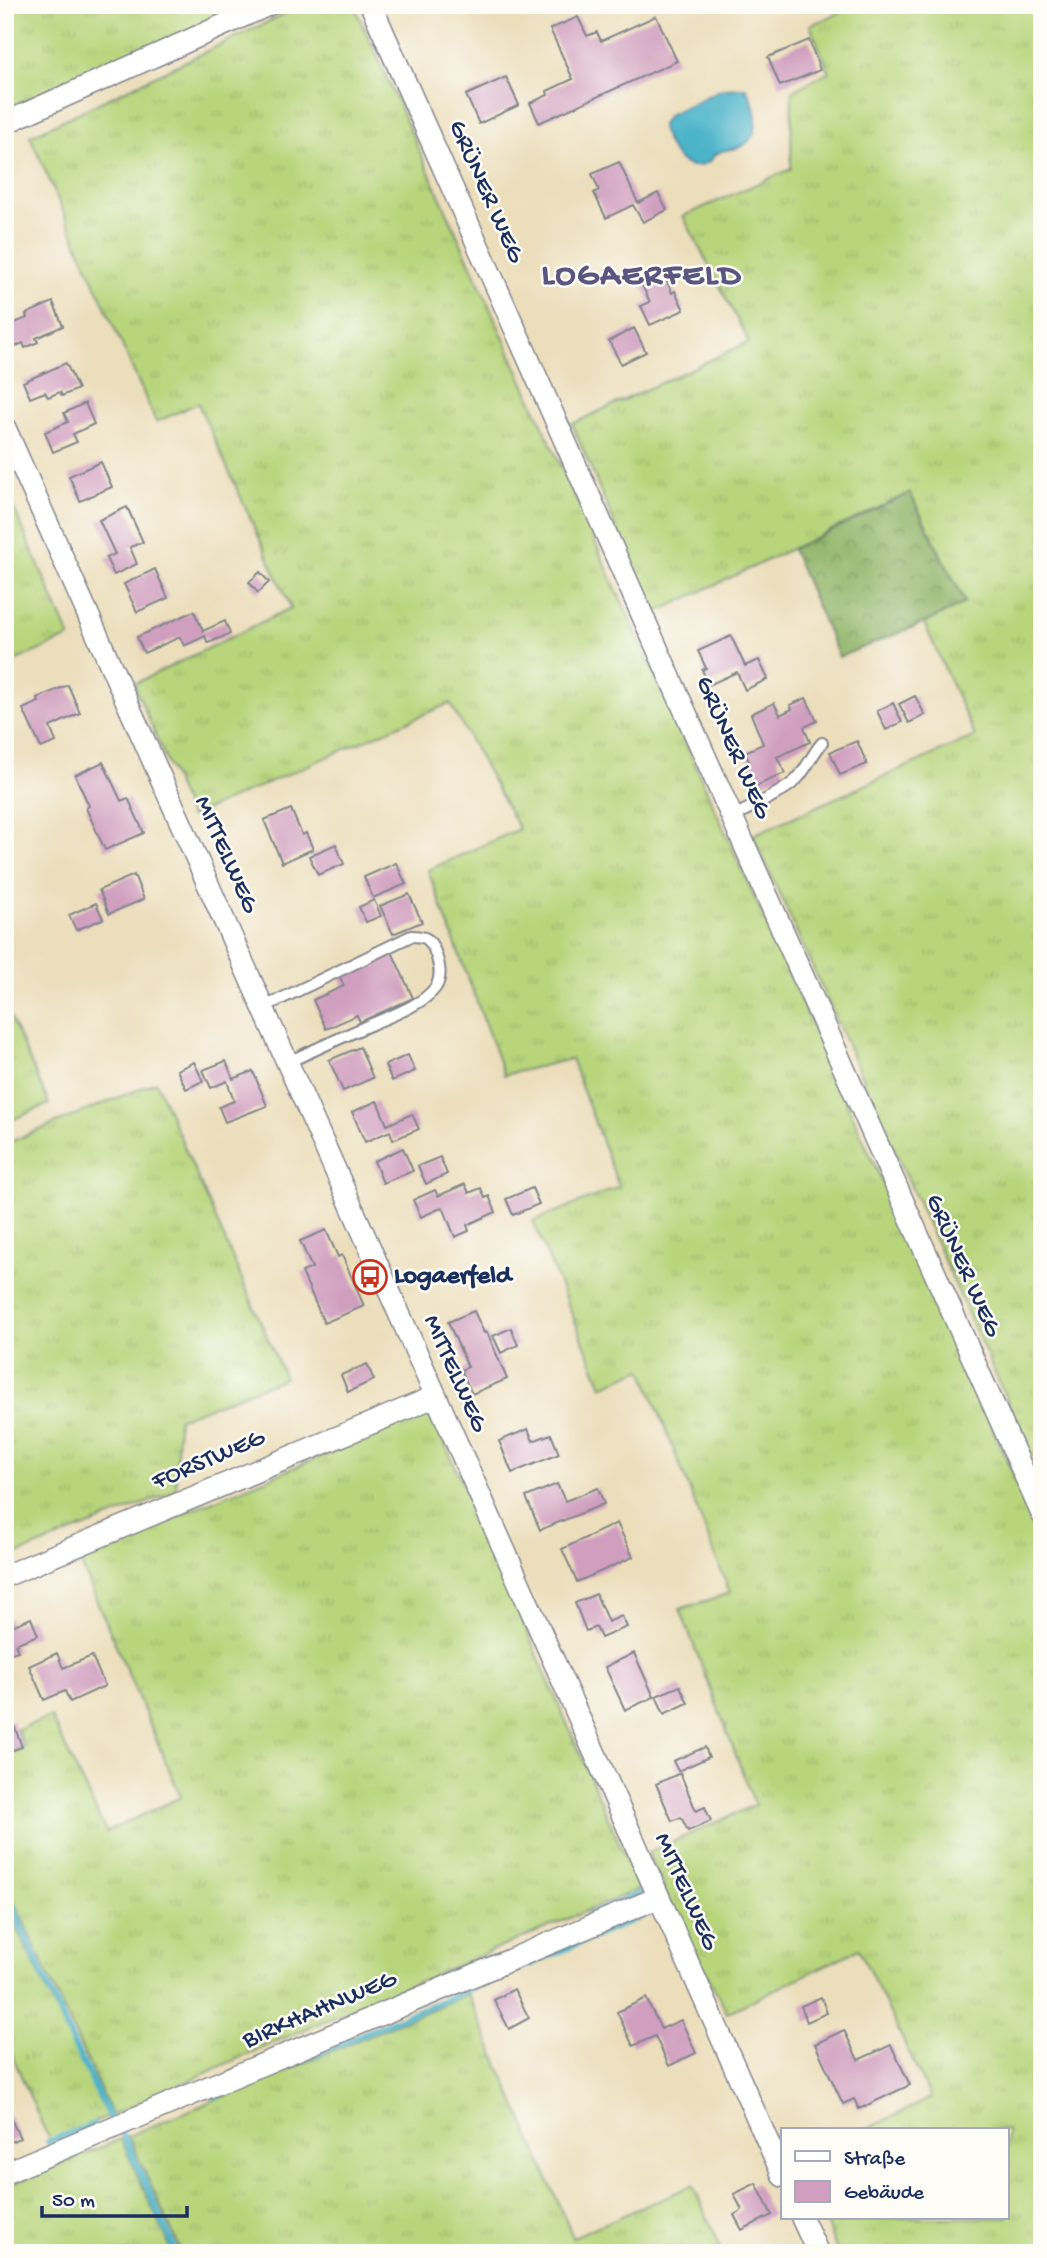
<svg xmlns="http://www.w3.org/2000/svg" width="1047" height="2258" font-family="'Gochi Hand',sans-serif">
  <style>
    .grass { fill: url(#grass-tufts); stroke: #6a826c; stroke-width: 2 }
    .forest { fill: url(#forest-crowns); stroke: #567264; stroke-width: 2 }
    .water { fill: #4bb4c9; stroke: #337294; stroke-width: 2 }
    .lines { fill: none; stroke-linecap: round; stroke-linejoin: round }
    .stream { stroke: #4bb4c9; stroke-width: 6 }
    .building { fill: #d09fbf }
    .lane-casing { stroke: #84868c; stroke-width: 14 }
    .street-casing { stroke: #84868c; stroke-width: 24 }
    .lane { stroke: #fff; stroke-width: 10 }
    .street { stroke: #fff; stroke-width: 21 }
    .labels { text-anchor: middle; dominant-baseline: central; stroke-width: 5; stroke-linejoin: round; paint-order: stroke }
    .street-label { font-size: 26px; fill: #1b2f5e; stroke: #fdfcf7 }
    .poi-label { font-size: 26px; font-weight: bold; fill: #1b2f5e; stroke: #fdfcf7; text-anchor: start }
    .district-label { font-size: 33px; font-weight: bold; letter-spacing: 2px; fill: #5a5680; stroke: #fdfcf7 }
  </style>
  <defs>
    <pattern id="grass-tufts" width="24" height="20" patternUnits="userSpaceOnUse" patternTransform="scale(1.75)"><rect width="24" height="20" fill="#b8d57b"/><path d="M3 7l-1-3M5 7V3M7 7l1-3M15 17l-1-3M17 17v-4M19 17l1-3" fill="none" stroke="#9eb76d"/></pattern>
    <pattern id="forest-crowns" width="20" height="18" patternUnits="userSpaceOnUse" patternTransform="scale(1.75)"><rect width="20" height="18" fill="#92b66b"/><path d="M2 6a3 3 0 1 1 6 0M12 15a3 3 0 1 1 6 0" fill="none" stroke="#76945b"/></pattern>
  </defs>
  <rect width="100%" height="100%" fill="#fdfcf7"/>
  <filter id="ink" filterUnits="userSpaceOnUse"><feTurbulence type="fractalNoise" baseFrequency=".0143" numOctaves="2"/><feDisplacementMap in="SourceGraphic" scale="14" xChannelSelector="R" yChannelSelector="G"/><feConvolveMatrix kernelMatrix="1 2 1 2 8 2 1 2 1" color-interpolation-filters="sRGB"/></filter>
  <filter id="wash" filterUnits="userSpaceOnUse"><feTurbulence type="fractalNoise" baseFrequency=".00686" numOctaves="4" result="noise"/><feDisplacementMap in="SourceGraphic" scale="28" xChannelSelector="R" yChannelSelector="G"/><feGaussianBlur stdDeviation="1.57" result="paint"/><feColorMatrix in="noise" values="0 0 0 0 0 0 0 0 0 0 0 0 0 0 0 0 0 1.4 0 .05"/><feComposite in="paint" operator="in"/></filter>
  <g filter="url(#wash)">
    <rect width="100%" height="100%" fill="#ecdebb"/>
    <path class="grass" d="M 5,5 L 246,5 L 247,7 L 5,109 Z
      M 303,5 L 354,5 L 1042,1538 L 1042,2253 L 838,2253 L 824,2218 L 1007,2218 L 1007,2130 L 865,2130 L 931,2098 L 859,1949 L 727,2013 L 673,1910 L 648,1853 L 755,1805 L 680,1609 L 730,1593 L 642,1369 L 602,1386 L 533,1221 L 619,1187 L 571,1059 L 504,1075 L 428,870 L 519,829 L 450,703 L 190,817 L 134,684 L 291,608 L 198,403 L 156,422 L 30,136 Z
      M 859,5 L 1042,5 L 1042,1478 L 753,835 L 975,736 L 924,623 L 965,602 L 910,493 L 653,614 L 572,424 L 749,342 L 683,216 L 791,169 L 792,91 L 829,72 L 810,25 Z
      M 5,488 L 70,637 L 5,665 Z
      M 5,1005 L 49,1104 L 5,1123 Z
      M 156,1082 L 285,1378 L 178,1419 L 176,1491 L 5,1559 L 5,1144 Z
      M 431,1411 L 639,1889 L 284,2038 L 112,2115 L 5,1881 L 5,1831 L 10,1828 L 5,1818 L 5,1755 L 24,1747 L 17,1729 L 51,1717 L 106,1832 L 181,1797 L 78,1557 Z
      M 5,1903 L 107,2117 L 49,2140 L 5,2039 Z
      M 468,1994 L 573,2237 L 693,2185 L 723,2253 L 182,2253 L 128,2136 Z
      M 121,2139 L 173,2253 L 5,2253 L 5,2187 Z"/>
    <path class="forest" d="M 910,493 L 965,603 L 924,623 L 839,657 L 792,549 Z"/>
    <path class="water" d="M 746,88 C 756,105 764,134 742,146 C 734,150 723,149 716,154 C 708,159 717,157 708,162 C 682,177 667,147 661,126 L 668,115 L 722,89 Z"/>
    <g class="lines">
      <path class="stream" d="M 5,1890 L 74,2045 L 110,2118
        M 588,1916 L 644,1892
        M 507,1974 L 650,1913
        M 215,2096 L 484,1983
        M 123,2135 L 177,2253
        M 48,2142 L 94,2124"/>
    </g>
    <g id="blocks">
      <path class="building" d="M 656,16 L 677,61 L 539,123 L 530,103 L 548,95 L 547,91 L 573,79 L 550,29 L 578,17 L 587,36 L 597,32 L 601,41 Z
        M 809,40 L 820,70 L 780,86 L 768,57 Z
        M 506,77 L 519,105 L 479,124 L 466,95 Z
        M 619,162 L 638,203 L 658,193 L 667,210 L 643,222 L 633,205 L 606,218 L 594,193 L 599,190 L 592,174 Z
        M 661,269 L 672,293 L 675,291 L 684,310 L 650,325 L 641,306 L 650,302 L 639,279 Z
        M 53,302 L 63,326 L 36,338 L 38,342 L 25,348 L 23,343 L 10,349 L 5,338 L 5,327 L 27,318 L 26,314 Z
        M 634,328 L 646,352 L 621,364 L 609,341 Z
        M 66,363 L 78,389 L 62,396 L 60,392 L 48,397 L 45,392 L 30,398 L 23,382 Z
        M 85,403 L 94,424 L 73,434 L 77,442 L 53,452 L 45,432 L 68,422 L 64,413 Z
        M 101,462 L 112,487 L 80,501 L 69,476 Z
        M 127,507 L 143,542 L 130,547 L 137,564 L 114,575 L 106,558 L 115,554 L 99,520 Z
        M 155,569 L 168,598 L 137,612 L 124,584 Z
        M 260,572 L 269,582 L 258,593 L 249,582 Z
        M 194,611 L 203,631 L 225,621 L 230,634 L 208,643 L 205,636 L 184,646 L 180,637 L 144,653 L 137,637 Z
        M 731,636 L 745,666 L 759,660 L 768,679 L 745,690 L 737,672 L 709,685 L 702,670 L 706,668 L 698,651 Z
        M 68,685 L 80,713 L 50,727 L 56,742 L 41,748 L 23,709 L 39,702 L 37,698 Z
        M 915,696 L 925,715 L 909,723 L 899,704 Z
        M 806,698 L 817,721 L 804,727 L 810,742 L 777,757 L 785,773 L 754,787 L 745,767 L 750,764 L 745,752 L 763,744 L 751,714 L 774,703 L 780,715 L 792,709 L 790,705 Z
        M 893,703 L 902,722 L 886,730 L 877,711 Z
        M 857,741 L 867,764 L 840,775 L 830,752 Z
        M 103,762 L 121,801 L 128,798 L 144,833 L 105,850 L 86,808 L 89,806 L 75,775 Z
        M 291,809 L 302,835 L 306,833 L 313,849 L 282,863 L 264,820 Z
        M 336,844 L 344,864 L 318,875 L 309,856 Z
        M 396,863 L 406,884 L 373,898 L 364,877 Z
        M 134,875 L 144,899 L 109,914 L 99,890 Z
        M 409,894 L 422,922 L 393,934 L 380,906 Z
        M 374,900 L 381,916 L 366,922 L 359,907 Z
        M 96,903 L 103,919 L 76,930 L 69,915 Z
        M 392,952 L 413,998 L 360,1022 L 357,1015 L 326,1029 L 313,1000 L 344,986 L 339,975 Z
        M 360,1047 L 373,1078 L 343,1091 L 329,1060 Z
        M 408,1055 L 415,1071 L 392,1081 L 385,1065 Z
        M 226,1061 L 233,1079 L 253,1071 L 267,1106 L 225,1122 L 219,1107 L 234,1101 L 227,1081 L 211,1088 L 203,1070 Z
        M 194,1062 L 203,1081 L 186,1089 L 177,1070 Z
        M 377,1101 L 387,1125 L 412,1114 L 419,1129 L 393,1140 L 390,1131 L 365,1142 L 352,1112 Z
        M 403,1148 L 413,1171 L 383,1183 L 374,1161 Z
        M 440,1157 L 447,1174 L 426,1184 L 418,1166 Z
        M 465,1184 L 469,1193 L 481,1188 L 485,1198 L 489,1196 L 496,1212 L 467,1225 L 469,1231 L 455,1237 L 443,1207 L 421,1217 L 413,1200 L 435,1190 L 438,1196 Z
        M 532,1188 L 539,1204 L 513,1215 L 506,1199 Z
        M 326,1230 L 338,1257 L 342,1255 L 364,1306 L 324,1323 L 302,1272 L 312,1268 L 300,1241 Z
        M 474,1311 L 484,1333 L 487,1332 L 507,1379 L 472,1394 L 461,1370 L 468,1367 L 448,1322 Z
        M 511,1328 L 518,1345 L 501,1353 L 493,1336 Z
        M 367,1364 L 374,1380 L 348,1392 L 341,1375 Z
        M 528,1429 L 533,1441 L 551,1434 L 559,1454 L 512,1473 L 499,1441 Z
        M 557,1484 L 565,1501 L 598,1488 L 604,1504 L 540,1530 L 526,1497 Z
        M 617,1523 L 633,1557 L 577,1582 L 562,1549 Z
        M 596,1594 L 608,1622 L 622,1616 L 627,1627 L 601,1638 L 596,1627 L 586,1631 L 575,1603 Z
        M 9,1618 L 12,1626 L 31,1618 L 38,1635 L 15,1644 L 18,1651 L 5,1655 L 5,1620 Z
        M 57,1653 L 63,1668 L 92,1656 L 105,1686 L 70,1702 L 65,1691 L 44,1700 L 29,1666 Z
        M 634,1653 L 654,1697 L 625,1710 L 605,1667 Z
        M 680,1686 L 688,1703 L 664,1714 L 656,1696 Z
        M 12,1720 L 22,1747 L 5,1753 L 5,1723 Z
        M 705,1747 L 709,1757 L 678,1771 L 673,1761 Z
        M 680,1773 L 696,1811 L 705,1807 L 711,1821 L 688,1831 L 681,1817 L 672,1821 L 656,1784 Z
        M 514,1989 L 529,2018 L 509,2029 L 494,2000 Z
        M 821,1997 L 827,2013 L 807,2022 L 801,2006 Z
        M 646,1998 L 661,2029 L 681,2020 L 696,2053 L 669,2066 L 655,2036 L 633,2046 L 617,2012 Z
        M 844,2030 L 858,2060 L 891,2045 L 910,2085 L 859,2109 L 854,2099 L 843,2104 L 815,2044 Z
        M 9,2115 L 20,2138 L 5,2144 L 5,2117 Z
        M 756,2183 L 772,2215 L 742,2230 L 734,2215 L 742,2210 L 734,2194 Z"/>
    </g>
  </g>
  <g filter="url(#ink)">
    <use href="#blocks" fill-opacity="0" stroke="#84868c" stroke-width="2"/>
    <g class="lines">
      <g class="lane-casing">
        <path id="lane" d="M 732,817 C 751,807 781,794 796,780 C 807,769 812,754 822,743
          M 262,1008 L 411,936 C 425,936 430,938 435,952 C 439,963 443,977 435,988 C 422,1006 385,1018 365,1027 C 338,1039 312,1051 286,1063"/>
      </g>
      <g class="street-casing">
        <path id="street" d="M 371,5 L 1042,1514
          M 5,123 L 268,5
          M 5,428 C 263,1011 519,1595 783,2176
          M 5,1576 L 434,1397
          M 5,2173 L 657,1898
          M 802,2218 L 818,2253"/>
      </g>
      <use href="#lane" class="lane"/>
      <use href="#street" class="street"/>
    </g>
  </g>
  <defs>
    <g id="bus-ring" transform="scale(1.75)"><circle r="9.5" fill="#fdfcf7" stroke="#c8321e" stroke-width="1.5"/><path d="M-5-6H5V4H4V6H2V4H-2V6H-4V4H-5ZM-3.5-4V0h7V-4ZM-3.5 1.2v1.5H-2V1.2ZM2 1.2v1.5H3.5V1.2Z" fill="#c8321e"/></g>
  </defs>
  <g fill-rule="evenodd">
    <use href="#bus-ring" x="370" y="1277"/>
  </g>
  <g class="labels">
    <g class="street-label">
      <text transform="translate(485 192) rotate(66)">GRÜNER WEG</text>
      <text transform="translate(732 748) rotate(66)">GRÜNER WEG</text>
      <text transform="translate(225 855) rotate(66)">MITTELWEG</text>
      <text transform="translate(962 1266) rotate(66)">GRÜNER WEG</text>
      <text transform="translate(454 1374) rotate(66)">MITTELWEG</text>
      <text transform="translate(209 1461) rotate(-23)">FORSTWEG</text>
      <text transform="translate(685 1892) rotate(66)">MITTELWEG</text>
      <text transform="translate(320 2011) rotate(-23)">BIRKHAHNWEG</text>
    </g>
    <g class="poi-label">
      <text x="394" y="1277">Logaerfeld</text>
    </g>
    <g class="district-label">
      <text x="642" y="277">LOGAERFELD</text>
    </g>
  </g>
  <rect width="1047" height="2258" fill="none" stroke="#fdfcf7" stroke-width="28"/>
  <rect x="781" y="2128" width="228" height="91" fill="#fdfcf7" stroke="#a3aaba" stroke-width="2"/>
  <rect x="795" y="2151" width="35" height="10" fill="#ffffff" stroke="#a3aaba" stroke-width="2"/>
  <text x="844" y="2164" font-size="21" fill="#1b2f5e">Straße</text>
  <rect x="795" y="2181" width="35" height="21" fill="#d09fbf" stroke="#a3aaba" stroke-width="2"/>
  <text x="844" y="2198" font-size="21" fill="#1b2f5e">Gebäude</text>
  <path d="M42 2206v10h145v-10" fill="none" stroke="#1b2f5e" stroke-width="3.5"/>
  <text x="52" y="2206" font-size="21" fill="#1b2f5e" stroke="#fdfcf7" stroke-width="5" paint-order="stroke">50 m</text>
</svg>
